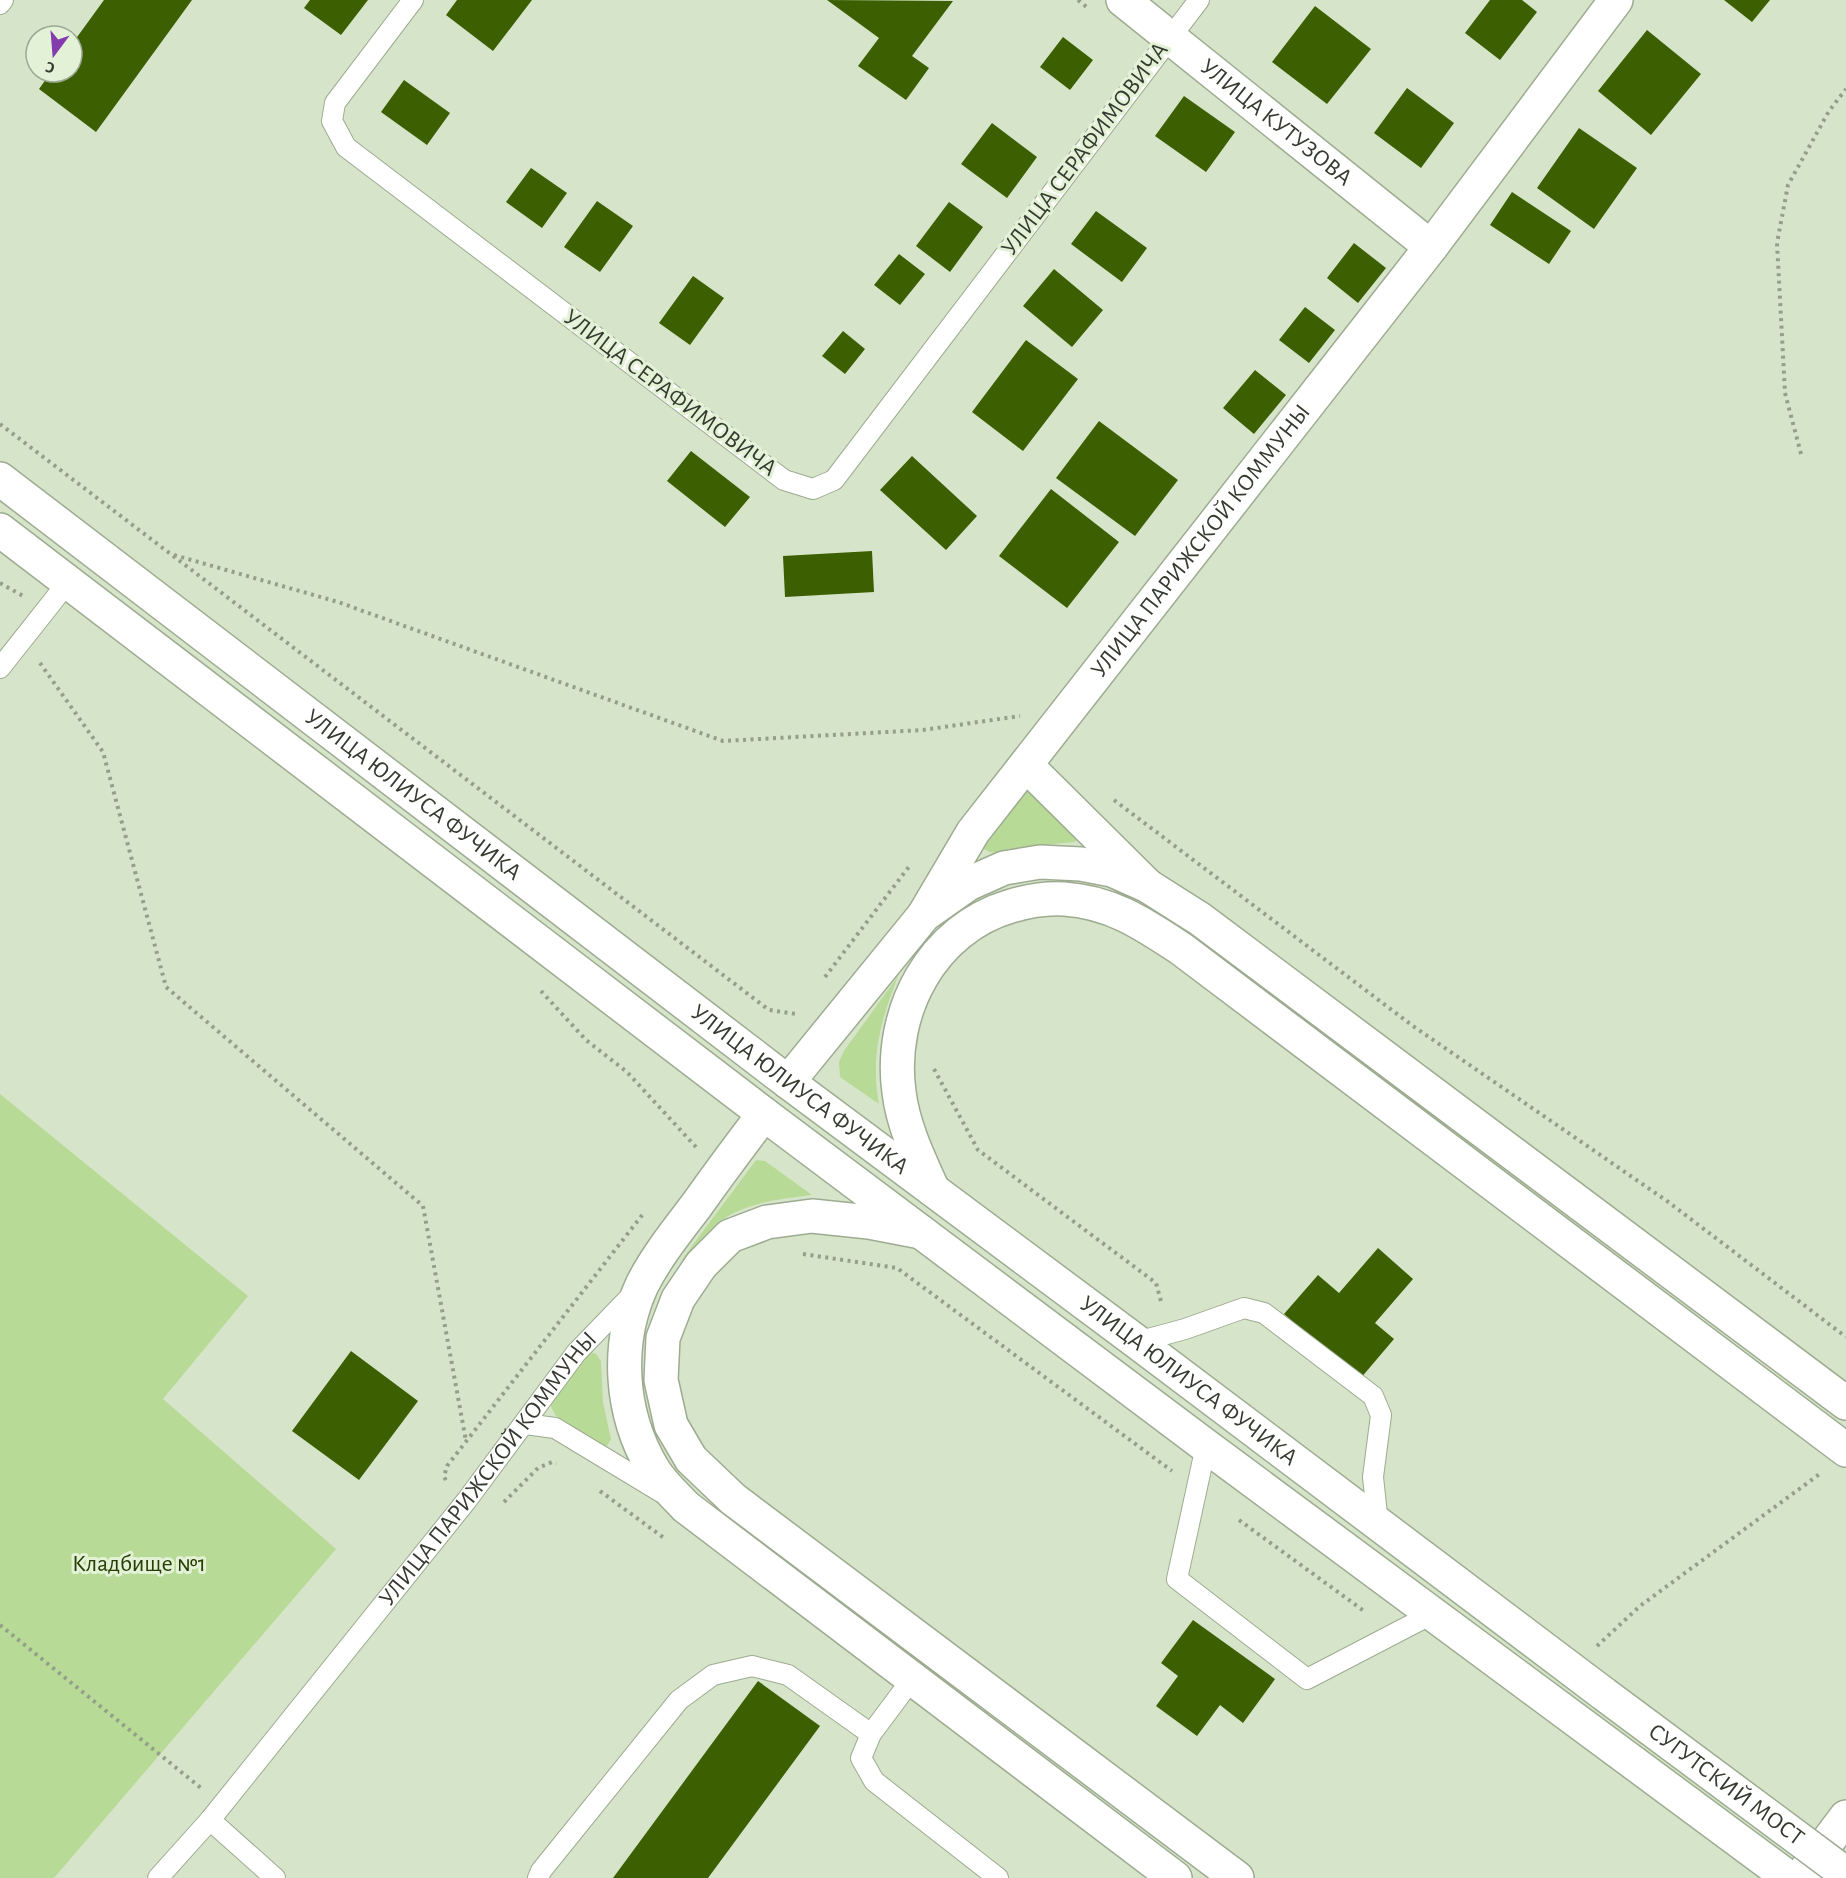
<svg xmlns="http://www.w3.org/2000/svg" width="1846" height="1878" font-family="'Alegreya Sans',sans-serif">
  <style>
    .green { fill: #b7da97 }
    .building { fill: #3b5f01 }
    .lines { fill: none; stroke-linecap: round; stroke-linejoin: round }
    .service-casing { stroke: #9dab91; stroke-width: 22 }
    .minor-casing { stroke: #9dab91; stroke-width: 36 }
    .secondary-casing { stroke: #9dab91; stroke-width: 36 }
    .primary-casing { stroke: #9dab91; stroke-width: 36 }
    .path { stroke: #949f8a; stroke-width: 4; stroke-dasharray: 3 4.5; stroke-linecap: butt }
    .service { stroke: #fff; stroke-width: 20 }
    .minor { stroke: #fff; stroke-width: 33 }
    .secondary { stroke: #fff; stroke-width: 33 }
    .primary { stroke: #fff; stroke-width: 33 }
    .primary-bridge-casing { stroke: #9dab91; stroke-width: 36; stroke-linecap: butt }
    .primary-bridge { stroke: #fff; stroke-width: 33 }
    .labels { text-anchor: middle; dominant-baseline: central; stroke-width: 6; stroke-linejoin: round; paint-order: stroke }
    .street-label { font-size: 24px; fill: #353b30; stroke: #e3f2d6 }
    .park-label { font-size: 24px; fill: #253e01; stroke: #e3f2d6 }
  </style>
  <rect width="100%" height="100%" fill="#d6e5c9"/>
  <path class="green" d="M 1028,790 L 1079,837 L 1075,842 L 1023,847 L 998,853 L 990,852 L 984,849 L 983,843 L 1023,791 Z
    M 898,976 C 881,1021 870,1056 879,1104 L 840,1077 L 839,1062 L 844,1051 Z
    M 0,1094 L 248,1296 L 163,1399 L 336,1549 L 54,1878 L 0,1878 Z
    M 756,1160 L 765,1161 L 812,1195 C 780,1199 741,1203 716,1225 C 703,1236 692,1250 680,1262 Z
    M 591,1352 L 596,1354 L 601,1361 L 603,1402 L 611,1439 L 607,1446 L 601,1446 L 556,1416 L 551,1407 C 555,1389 576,1362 591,1352 Z"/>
  <path class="building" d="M 104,0 L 192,0 L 96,132 L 39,89 L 51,72 L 72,72 L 72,44 Z
    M 310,0 L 368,0 L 341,35 L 304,8 Z
    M 457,0 L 532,0 L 493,51 L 446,15 Z
    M 827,0 L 953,1 L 912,56 L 929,68 L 906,100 L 858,66 L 879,38 Z
    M 1490,0 L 1522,0 L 1537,12 L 1500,60 L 1465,33 Z
    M 1724,0 L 1770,0 L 1752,22 Z
    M 1315,6 L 1371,49 L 1327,104 L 1272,62 Z
    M 1647,30 L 1701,74 L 1651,135 L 1598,91 Z
    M 1063,37 L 1093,60 L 1070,90 L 1040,67 Z
    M 404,80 L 450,113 L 427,145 L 381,112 Z
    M 1407,88 L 1454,123 L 1421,168 L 1374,133 Z
    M 1184,96 L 1235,132 L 1206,172 L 1155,136 Z
    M 992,123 L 1037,157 L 1007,198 L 961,164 Z
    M 1579,128 L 1637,168 L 1594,229 L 1537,188 Z
    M 531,168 L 567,193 L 542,228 L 506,202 Z
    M 1512,192 L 1571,231 L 1549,264 L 1490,225 Z
    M 597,201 L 633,226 L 600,272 L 564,247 Z
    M 949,202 L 983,227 L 950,272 L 916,246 Z
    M 1096,211 L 1147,248 L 1122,282 L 1071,244 Z
    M 1354,243 L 1386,268 L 1358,303 L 1327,278 Z
    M 899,254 L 925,274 L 900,305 L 874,285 Z
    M 1054,269 L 1103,310 L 1072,347 L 1023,306 Z
    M 693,276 L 724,298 L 690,345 L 659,323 Z
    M 1305,307 L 1335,330 L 1309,363 L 1279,340 Z
    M 843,331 L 865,349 L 845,374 L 822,356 Z
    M 1026,340 L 1078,379 L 1023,451 L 972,412 Z
    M 1255,370 L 1286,395 L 1254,434 L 1223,408 Z
    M 1099,421 L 1178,480 L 1135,536 L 1056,478 Z
    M 691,451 L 750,497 L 725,527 L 667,481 Z
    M 912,456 L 977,516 L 946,550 L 880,490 Z
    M 1051,489 L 1119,542 L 1067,608 L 999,556 Z
    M 872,551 L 874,592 L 785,597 L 783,556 Z
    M 1378,1248 L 1413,1279 L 1375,1323 L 1394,1339 L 1360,1379 L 1284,1314 L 1318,1275 L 1339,1293 Z
    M 351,1351 L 418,1401 L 359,1480 L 292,1431 Z
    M 1193,1620 L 1275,1679 L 1243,1723 L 1220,1705 L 1197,1736 L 1156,1706 L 1178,1676 L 1161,1663 Z
    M 758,1681 L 820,1726 L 708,1878 L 613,1878 Z"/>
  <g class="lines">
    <g class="service-casing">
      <g id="service">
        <path d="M 413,0 L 335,103 L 332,121 L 346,147 L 784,480 L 813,489 L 834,480 L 1199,0"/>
        <path d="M 0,4 L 3,0"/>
        <path d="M 0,668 L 68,582"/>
        <path d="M 1137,1342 L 1185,1329 L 1244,1308 L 1264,1313 L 1373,1396 L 1381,1415 L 1373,1477 L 1378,1524"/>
        <path d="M 525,1424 L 555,1428 L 661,1492"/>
        <path d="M 1206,1446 L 1177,1579 L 1307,1679 L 1432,1614"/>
        <path d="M 912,1679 L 871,1734 L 861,1758 L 874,1781 L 998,1878"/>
        <path id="s1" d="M 210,1820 L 467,1500 L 576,1353 L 633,1294"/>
        <path d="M 158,1878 L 210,1820 L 275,1878"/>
        <path d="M 538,1878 L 541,1871 L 679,1700 L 713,1675 L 752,1666 L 788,1675 L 871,1734"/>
      </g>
    </g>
    <g class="minor-casing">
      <g id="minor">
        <path id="s2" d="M 1123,0 L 1431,247"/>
        <path d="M 1026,765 L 1148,886"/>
        <path id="s3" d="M 924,915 L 973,832 L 1431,247 L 1616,0"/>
      </g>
    </g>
    <g class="secondary-casing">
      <path id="secondary" d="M 788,1082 L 924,915 L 968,884 L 1004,868 L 1040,862 L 1081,864 L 1112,870 L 1148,886 L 1200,919 L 1846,1403
        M 764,1114 C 741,1144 718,1175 696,1206 C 677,1231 656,1257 642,1285 C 615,1344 620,1414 653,1469 C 661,1483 675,1495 686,1507 L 1175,1878
        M 933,1190 C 919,1159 903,1126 899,1092 C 888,1012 932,929 1011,906 C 1028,901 1046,898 1064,899 C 1111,902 1142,923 1180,948 L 1846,1450
        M 921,1232 L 869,1222 L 812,1216 L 767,1222 L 730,1236 L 701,1265 L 678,1299 L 663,1338 L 661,1380 L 671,1425 L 691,1459 L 733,1499 L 1237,1878
        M 1800,1878 L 1846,1817"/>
    </g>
    <g class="primary-casing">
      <g id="primary">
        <path id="s4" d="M 0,479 L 788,1082 L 1137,1342 L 1604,1694"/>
        <path d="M 0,530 L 764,1114 L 1206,1446 L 1789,1878"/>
      </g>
    </g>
    <path class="path" d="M 1078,0 L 1089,9
      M 0,424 L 769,1010 L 796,1014
      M 1801,454 L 1785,393 L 1777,243 L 1788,185 L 1829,111 L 1846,89
      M 174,555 L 338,602 L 723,741 L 923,730 L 1020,716
      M 0,583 L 23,596
      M 40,663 L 103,752 L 166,987 L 423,1206 L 466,1441
      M 1114,800 L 1413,1026 L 1667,1201 L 1846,1337
      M 825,977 L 911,864
      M 541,991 L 586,1040 L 627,1072 L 696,1147
      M 934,1069 L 978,1150 L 1156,1283 L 1162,1305
      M 803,1254 L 897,1268 L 1172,1471
      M 446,1480 L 444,1477 L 447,1466 L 643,1214
      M 600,1491 L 664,1538
      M 504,1502 L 538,1468 L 552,1462 L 556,1464
      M 1239,1520 L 1364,1611
      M 0,1625 L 201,1788
      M 1597,1646 L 1640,1606 L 1821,1473"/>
    <use href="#service" class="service"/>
    <use href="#minor" class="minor"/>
    <use href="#secondary" class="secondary"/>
    <use href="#primary" class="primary"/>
    <g class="primary-bridge-casing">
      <g id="primary-bridge">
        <path id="s5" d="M 1604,1694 L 1846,1874"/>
      </g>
    </g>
    <use href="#primary-bridge" class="primary-bridge"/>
  </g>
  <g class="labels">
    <g class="street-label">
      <text stroke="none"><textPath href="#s2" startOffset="196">УЛИЦА КУТУЗОВА</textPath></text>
      <text transform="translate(1085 149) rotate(-53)">УЛИЦА СЕРАФИМОВИЧА</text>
      <text transform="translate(670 393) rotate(37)">УЛИЦА СЕРАФИМОВИЧА</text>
      <text stroke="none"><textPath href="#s3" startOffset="466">УЛИЦА ПАРИЖСКОЙ КОММУНЫ</textPath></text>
      <text stroke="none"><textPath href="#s4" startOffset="520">УЛИЦА ЮЛИУСА ФУЧИКА</textPath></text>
      <text stroke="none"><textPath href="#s4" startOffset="1006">УЛИЦА ЮЛИУСА ФУЧИКА</textPath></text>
      <text stroke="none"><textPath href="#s4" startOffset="1492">УЛИЦА ЮЛИУСА ФУЧИКА</textPath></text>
      <text stroke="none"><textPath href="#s1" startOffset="448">УЛИЦА ПАРИЖСКОЙ КОММУНЫ</textPath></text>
      <text stroke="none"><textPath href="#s5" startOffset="152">СУГУТСКИЙ МОСТ</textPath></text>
    </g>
    <g class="park-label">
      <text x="139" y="1564">Кладбище №1</text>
    </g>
  </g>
  <g transform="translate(54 54) rotate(196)"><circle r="28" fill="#e3f2d6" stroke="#9da994" stroke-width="1.5"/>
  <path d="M0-4.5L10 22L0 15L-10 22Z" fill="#833bae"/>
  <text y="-9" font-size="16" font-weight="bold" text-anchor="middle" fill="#353b30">С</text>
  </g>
</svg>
